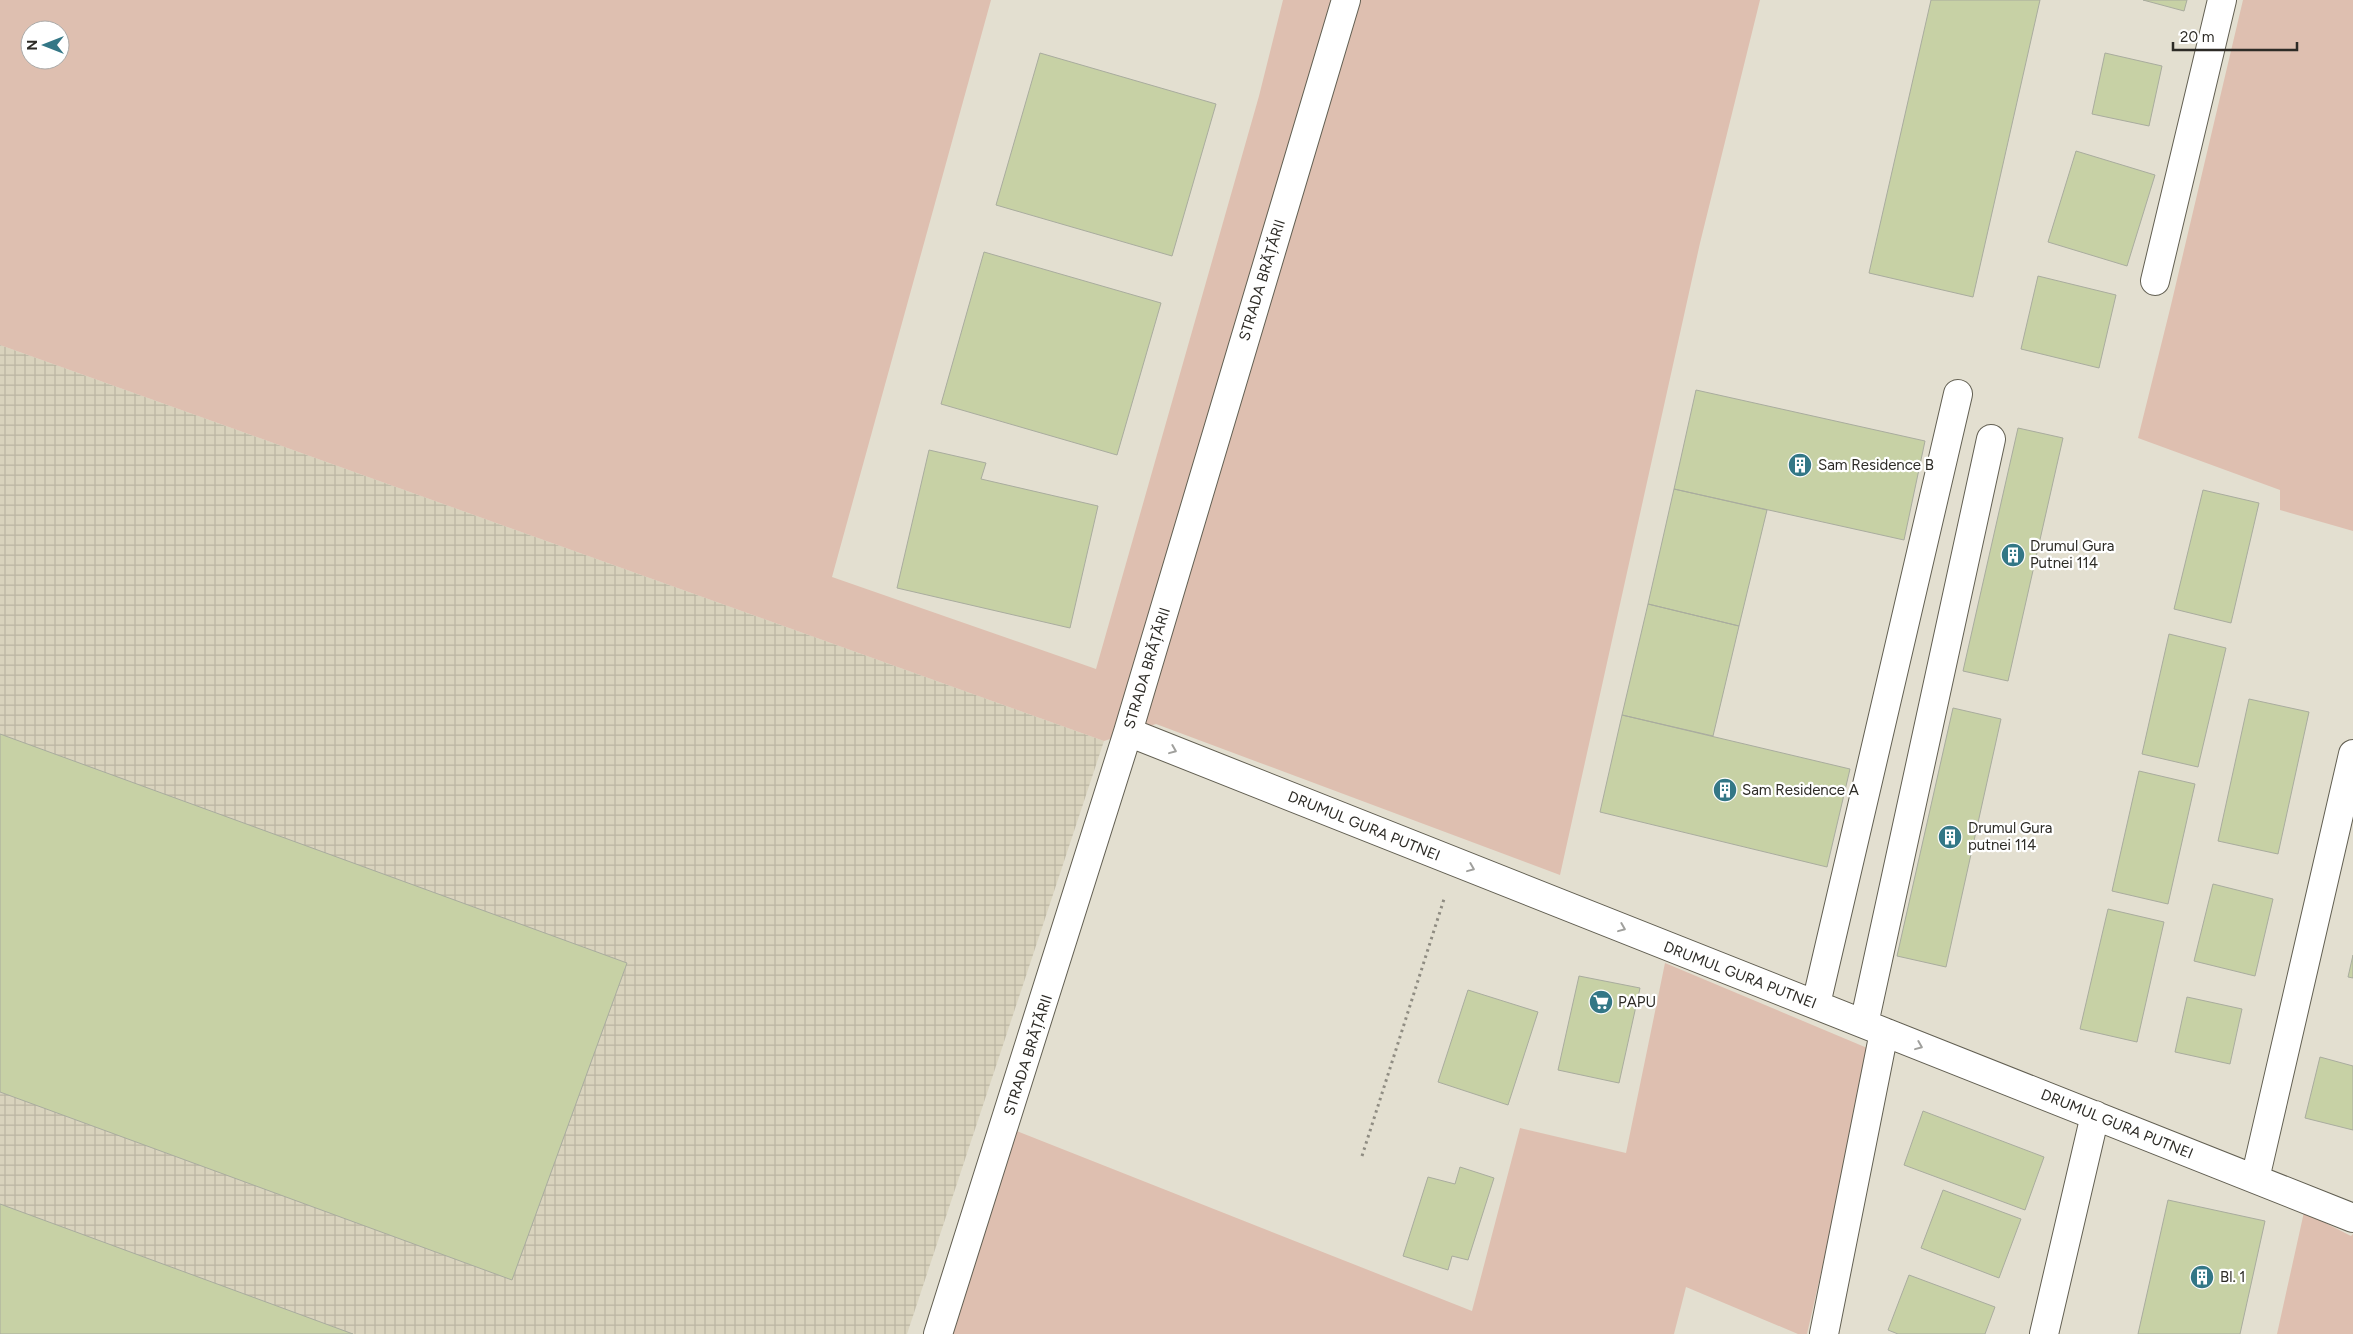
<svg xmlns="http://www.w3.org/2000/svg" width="2353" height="1334" font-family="Figtree,sans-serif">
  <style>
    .industrial { fill: url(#industrial-grid) }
    .grass { fill: #debfb0; fill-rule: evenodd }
    .building { fill: #c7d1a5; stroke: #a9ac9e }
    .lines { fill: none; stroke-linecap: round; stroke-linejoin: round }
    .street-casing { stroke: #625f52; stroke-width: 30 }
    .path { stroke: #8f8c82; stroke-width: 3; stroke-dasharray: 2.5 4; stroke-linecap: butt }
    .street { stroke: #fff; stroke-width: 28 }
    .oneway { stroke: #a0a09d }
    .labels { text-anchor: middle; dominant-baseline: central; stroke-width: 4.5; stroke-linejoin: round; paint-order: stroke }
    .street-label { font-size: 15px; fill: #2d2b26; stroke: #fff }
    .poi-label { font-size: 15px; fill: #2d2b26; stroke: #fff; text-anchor: start }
  </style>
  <defs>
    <pattern id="industrial-grid" width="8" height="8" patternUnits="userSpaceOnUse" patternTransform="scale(1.25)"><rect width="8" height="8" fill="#d9d3bd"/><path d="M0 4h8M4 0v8" fill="none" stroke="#bbb5a2"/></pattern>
  </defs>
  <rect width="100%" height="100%" fill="#e3dfd0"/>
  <path class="industrial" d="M 0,345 L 1104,741 L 907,1334 L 0,1334 Z"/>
  <path class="grass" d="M 0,0 L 991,0 L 832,577 L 1096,669 L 1259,96 L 1283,0 L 1760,0 L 1700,243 L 1560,875 L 1156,724 L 1104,741 L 0,345 ZM 30,30 L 60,30 L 60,60 L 30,60 Z
    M 2243,0 L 2353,0 L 2353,531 L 2280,510 L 2280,490 L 2138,438 L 2171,305 Z
    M 1665,963 L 1872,1050 L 1807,1334 L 1798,1334 L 1686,1287 L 1674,1334 L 952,1334 L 1014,1130 L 1472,1311 L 1520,1128 L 1626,1153 Z
    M 2304,1212 L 2351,1236 L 2353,1234 L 2353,1334 L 2277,1334 Z"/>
  <path class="building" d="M 1931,0 L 2040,0 L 1973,297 L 1869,273 Z
    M 2143,0 L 2187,0 L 2184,11 Z
    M 1040,53 L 1216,104 L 1172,256 L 996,205 Z
    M 2105,53 L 2162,66 L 2149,126 L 2092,114 Z
    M 2076,151 L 2155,175 L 2127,266 L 2048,242 Z
    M 984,252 L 1161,303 L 1117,455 L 941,404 Z
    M 2038,276 L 2116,295 L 2099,368 L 2021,349 Z
    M 1696,390 L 1925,441 L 1904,540 L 1674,489 Z
    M 2018,428 L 2063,438 L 2008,681 L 1963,671 Z
    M 929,450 L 986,463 L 981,479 L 1098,506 L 1070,628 L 897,588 Z
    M 1674,489 L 1767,510 L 1739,626 L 1648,604 Z
    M 2203,490 L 2259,503 L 2231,623 L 2174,609 Z
    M 1648,604 L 1739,626 L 1713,736 L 1622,715 Z
    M 2169,634 L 2226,648 L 2198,767 L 2142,754 Z
    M 2249,699 L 2309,712 L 2278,854 L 2218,841 Z
    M 1953,708 L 2001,719 L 1946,967 L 1897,956 Z
    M 1622,715 L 1850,769 L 1827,867 L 1600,812 Z
    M 0,734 L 627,963 L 512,1280 L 0,1092 Z
    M 2139,771 L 2195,784 L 2168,904 L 2112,891 Z
    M 2213,884 L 2273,899 L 2255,976 L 2194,961 Z
    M 2108,909 L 2164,922 L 2137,1042 L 2080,1029 Z
    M 2353,955 L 2353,978 L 2348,977 Z
    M 1579,976 L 1640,988 L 1619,1083 L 1558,1070 Z
    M 1468,990 L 1538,1012 L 1508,1105 L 1438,1082 Z
    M 2187,997 L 2242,1009 L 2230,1064 L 2175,1052 Z
    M 2320,1057 L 2353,1066 L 2353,1130 L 2305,1118 Z
    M 1923,1111 L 2044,1157 L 2025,1210 L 1904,1165 Z
    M 1460,1167 L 1494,1178 L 1468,1260 L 1452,1256 L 1448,1270 L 1403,1256 L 1428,1177 L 1455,1184 Z
    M 1943,1190 L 2021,1219 L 1999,1278 L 1921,1248 Z
    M 2168,1200 L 2265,1221 L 2240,1334 L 2138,1334 Z
    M 0,1204 L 353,1334 L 0,1334 Z
    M 1909,1275 L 1995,1307 L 1985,1334 L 1898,1334 L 1888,1330 Z"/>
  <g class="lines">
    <g class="street-casing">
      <path id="street" d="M 2155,281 L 2222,0
        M 1128,732 L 2353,1218
        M 1816,1004 L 1958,394
        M 1864,1024 L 1991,439
        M 2255,1179 L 2353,754
        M 938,1334 L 1128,732 L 1346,0
        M 1824,1334 L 1884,1032
        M 2044,1334 L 2095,1115"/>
    </g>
    <path class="path" d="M 1362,1156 L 1445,896"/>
    <use href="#street" class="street"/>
  </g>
  <defs><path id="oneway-chevron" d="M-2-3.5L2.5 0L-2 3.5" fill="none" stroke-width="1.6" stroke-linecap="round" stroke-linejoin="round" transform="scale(1.25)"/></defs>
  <g class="oneway">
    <use href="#oneway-chevron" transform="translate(1173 750) rotate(22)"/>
    <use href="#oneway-chevron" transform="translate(1471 868) rotate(22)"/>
    <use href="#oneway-chevron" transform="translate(1622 928) rotate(22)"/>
    <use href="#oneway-chevron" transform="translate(1919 1046) rotate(22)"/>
  </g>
  <defs>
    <g id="building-disc" transform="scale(1.25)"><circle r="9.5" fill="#337786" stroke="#fff"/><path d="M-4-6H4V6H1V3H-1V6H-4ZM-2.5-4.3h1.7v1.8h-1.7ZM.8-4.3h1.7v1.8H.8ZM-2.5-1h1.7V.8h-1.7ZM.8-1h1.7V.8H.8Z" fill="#fff"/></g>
    <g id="supermarket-disc" transform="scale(1.25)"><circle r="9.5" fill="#337786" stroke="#fff"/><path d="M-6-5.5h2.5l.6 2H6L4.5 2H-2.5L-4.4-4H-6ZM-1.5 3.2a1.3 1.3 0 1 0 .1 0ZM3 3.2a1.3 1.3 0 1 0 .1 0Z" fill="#fff"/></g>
  </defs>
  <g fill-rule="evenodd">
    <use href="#building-disc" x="1800" y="465"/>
    <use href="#building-disc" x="2013" y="555"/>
    <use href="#building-disc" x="1725" y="790"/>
    <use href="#building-disc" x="1950" y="837"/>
    <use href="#supermarket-disc" x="1601" y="1002"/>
    <use href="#building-disc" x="2202" y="1277"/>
  </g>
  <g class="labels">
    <g class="street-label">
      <text transform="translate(1262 280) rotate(-73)">STRADA BRĂȚĂRII</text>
      <text transform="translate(1147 668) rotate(-73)">STRADA BRĂȚĂRII</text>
      <text transform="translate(1364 826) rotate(22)">DRUMUL GURA PUTNEI</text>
      <text transform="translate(1740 975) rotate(21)">DRUMUL GURA PUTNEI</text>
      <text transform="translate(1028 1055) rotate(-72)">STRADA BRĂȚĂRII</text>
      <text transform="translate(2117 1124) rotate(22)">DRUMUL GURA PUTNEI</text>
    </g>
    <g class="poi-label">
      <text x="1818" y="465">Sam Residence B</text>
      <text x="2030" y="546">Drumul Gura<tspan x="2030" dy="17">Putnei 114</tspan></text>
      <text x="1742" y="790">Sam Residence A</text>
      <text x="1968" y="828">Drumul Gura<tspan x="1968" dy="17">putnei 114</tspan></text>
      <text x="1618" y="1002">PAPU</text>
      <text x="2220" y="1277">Bl. 1</text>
    </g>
  </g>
  <g transform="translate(45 45) rotate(270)"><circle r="24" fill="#ffffff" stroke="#abaaa8"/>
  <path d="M0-4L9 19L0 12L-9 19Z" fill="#337786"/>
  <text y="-8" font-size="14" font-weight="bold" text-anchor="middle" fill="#2d2b26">N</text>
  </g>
  <path d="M2173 42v8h124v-8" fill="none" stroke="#2d2b26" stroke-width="2.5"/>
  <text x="2180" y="42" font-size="15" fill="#2d2b26" stroke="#ffffff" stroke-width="4" paint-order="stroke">20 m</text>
</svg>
